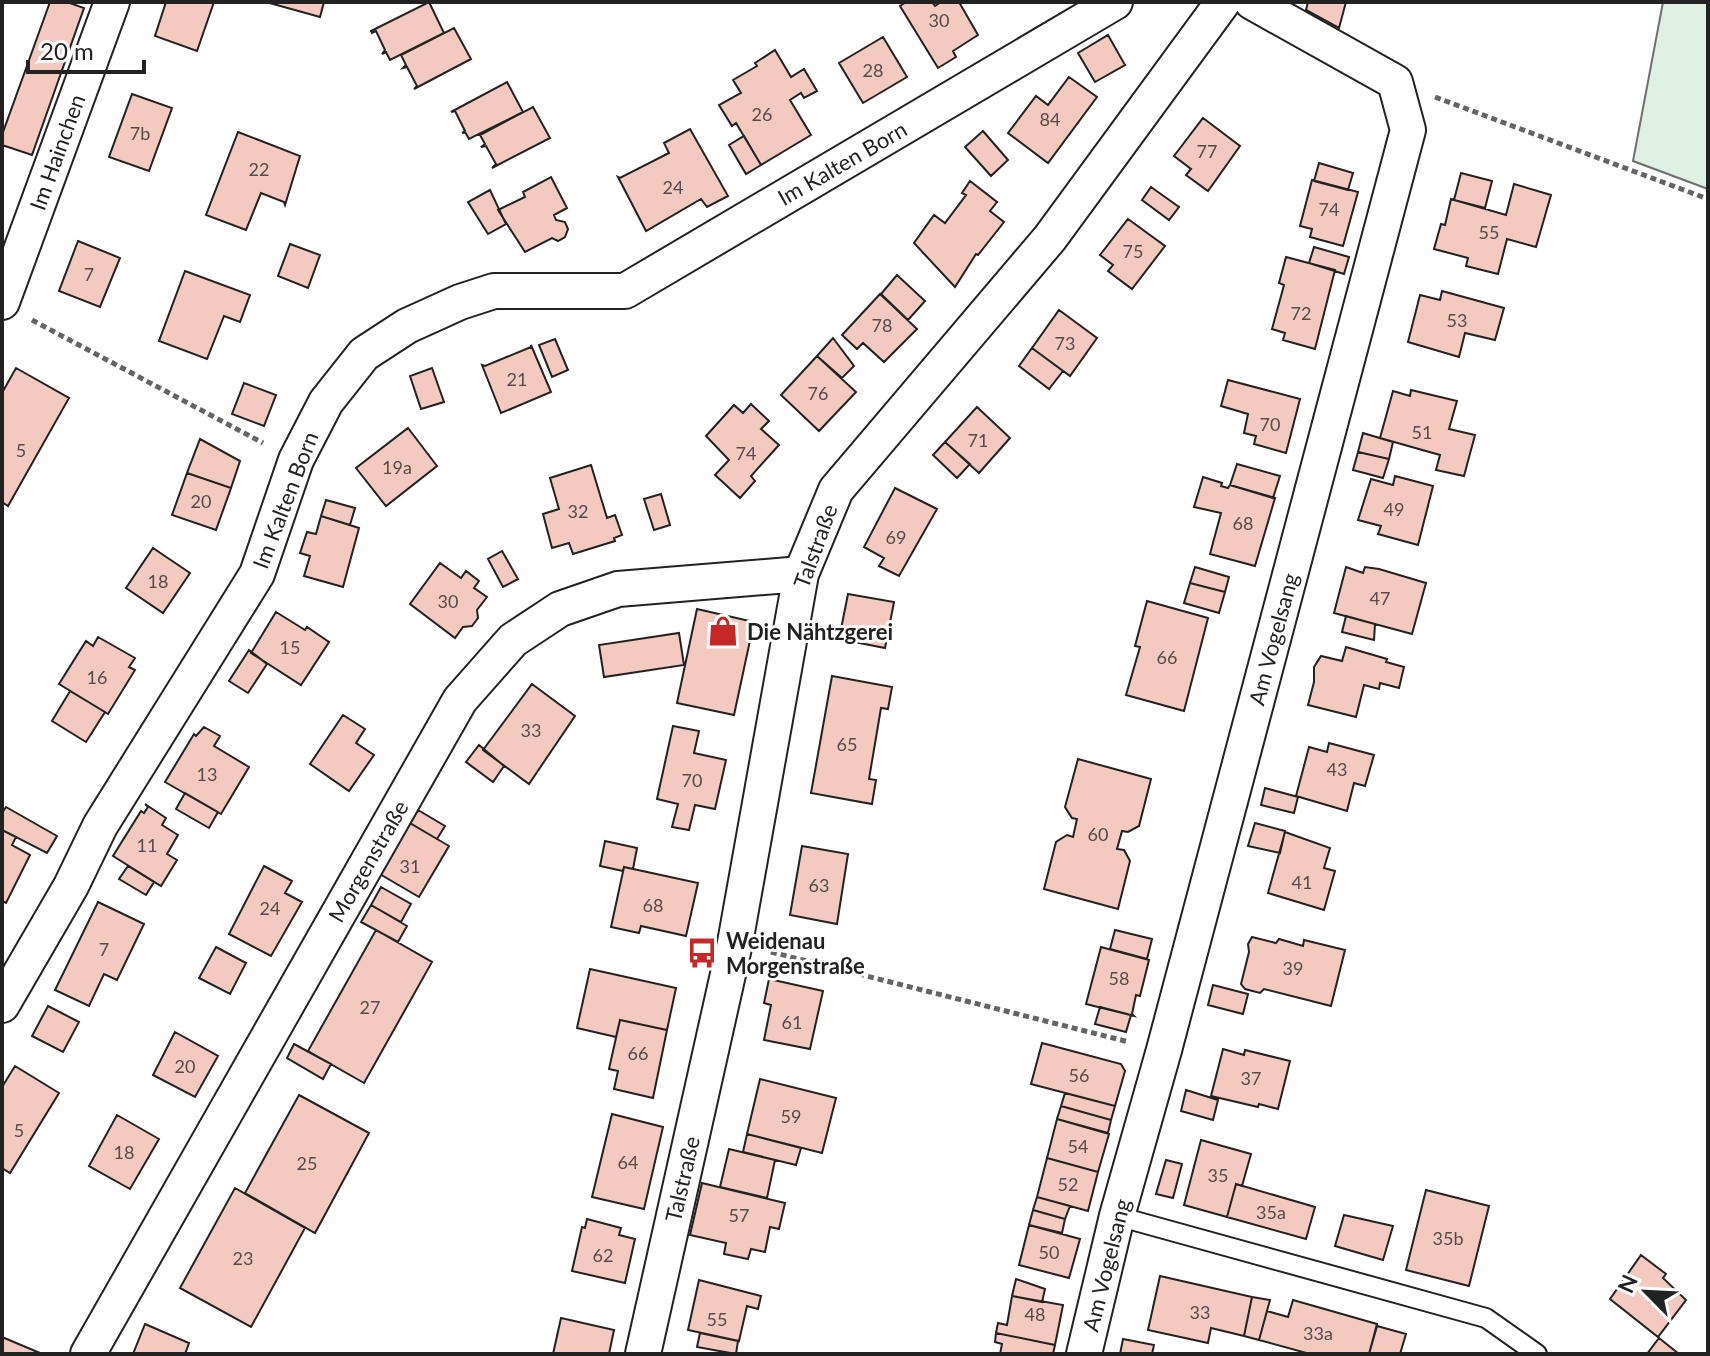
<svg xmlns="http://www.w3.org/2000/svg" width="1710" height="1356" font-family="Lato,sans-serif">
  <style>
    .green { fill: #e0efe3; stroke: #6f6f6f; stroke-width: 2 }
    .building { fill: #f3c9c0; stroke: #222; stroke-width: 2 }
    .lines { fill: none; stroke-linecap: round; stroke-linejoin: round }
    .service-casing { stroke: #222; stroke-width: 22 }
    .minor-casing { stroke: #222; stroke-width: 38 }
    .path { stroke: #646464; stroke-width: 5; stroke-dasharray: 6 4; stroke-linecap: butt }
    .service { stroke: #fff; stroke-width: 18 }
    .minor { stroke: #fff; stroke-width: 34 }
    .labels { text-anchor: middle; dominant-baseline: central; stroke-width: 6; stroke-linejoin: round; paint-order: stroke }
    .number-label { font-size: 18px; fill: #564c4a }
    .street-label { font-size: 22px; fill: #222; stroke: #fff }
    .poi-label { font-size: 22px; font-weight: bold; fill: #222; stroke: #fff; text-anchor: start }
  </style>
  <rect width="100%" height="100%" fill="#fff"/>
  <path class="green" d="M 1663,2 L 1708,2 L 1708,189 L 1633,161 Z"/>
  <path class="building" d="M 50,2 L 67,2 L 84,8 L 32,155 L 2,145 L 2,135 Z
    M 166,2 L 214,2 L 197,51 L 155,36 Z
    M 266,2 L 324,2 L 320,17 Z
    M 429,2 L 444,33 L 390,60 L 386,52 L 382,54 L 385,50 L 376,31 L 372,33 L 371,31 Z
    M 906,2 L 932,2 L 935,6 L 941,2 L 959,2 L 978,35 L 953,51 L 956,57 L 938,68 L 900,6 Z
    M 1308,2 L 1346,2 L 1339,28 L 1306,10 Z
    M 454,28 L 471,59 L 414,89 L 417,86 L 407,67 L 403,68 L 406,65 L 401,55 Z
    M 1108,35 L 1125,65 L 1095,82 L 1078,53 Z
    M 883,37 L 907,77 L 863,103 L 839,63 Z
    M 775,50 L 791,77 L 804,69 L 817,91 L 804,98 L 801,93 L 790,100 L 811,135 L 761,165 L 736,123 L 732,126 L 719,105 L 741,93 L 733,80 L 757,66 L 755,63 Z
    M 1069,77 L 1097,97 L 1048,163 L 1008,133 L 1036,96 L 1048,105 Z
    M 507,82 L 523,112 L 469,139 L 465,132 L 462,133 L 465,131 L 455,111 L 451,112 Z
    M 132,94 L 172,108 L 149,171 L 109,157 Z
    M 533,107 L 550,138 L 492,168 L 496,164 L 486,146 L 481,147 L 485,144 L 480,135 Z
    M 1203,118 L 1240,146 L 1208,191 L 1186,175 L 1191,169 L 1174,156 Z
    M 690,129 L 728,196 L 707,207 L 701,199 L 646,231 L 618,177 L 620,178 L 669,153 L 664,143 Z
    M 983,131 L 1008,160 L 991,176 L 965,147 Z
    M 238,132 L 300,156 L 285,205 L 284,202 L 261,193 L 246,230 L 206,215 Z
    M 744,136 L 761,165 L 746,174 L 729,145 Z
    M 1319,163 L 1353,173 L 1348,190 L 1314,181 Z
    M 1461,173 L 1492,181 L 1485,208 L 1454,200 Z
    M 551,177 L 567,208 L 554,215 L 556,220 L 565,222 L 568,229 L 565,237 L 558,241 L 552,238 L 525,252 L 498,210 L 525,197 L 523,192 Z
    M 1312,180 L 1358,192 L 1343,246 L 1310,237 L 1312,229 L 1300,226 Z
    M 970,181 L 997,202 L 990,211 L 1004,222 L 978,255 L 976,254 L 955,287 L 914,243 L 934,215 L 945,223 L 966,195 L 962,193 Z
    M 1514,184 L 1551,195 L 1536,247 L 1507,239 L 1498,274 L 1466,266 L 1468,258 L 1434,249 L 1441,224 L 1445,225 L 1451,199 L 1506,215 Z
    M 1151,187 L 1179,207 L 1169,220 L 1142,200 Z
    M 490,190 L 506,224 L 488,234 L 468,202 Z
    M 1128,219 L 1165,246 L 1132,289 L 1108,271 L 1113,265 L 1100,255 Z
    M 78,241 L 120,258 L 100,307 L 59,291 Z
    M 290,244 L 320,255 L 308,288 L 278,276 Z
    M 1314,247 L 1349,257 L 1344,274 L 1309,263 Z
    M 1286,257 L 1335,270 L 1315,349 L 1283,340 L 1285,333 L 1272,329 L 1284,285 L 1279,283 Z
    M 185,271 L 250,295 L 240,322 L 224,316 L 207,359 L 159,341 Z
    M 897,275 L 925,301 L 908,320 L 881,294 Z
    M 1442,291 L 1504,308 L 1495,340 L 1465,333 L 1459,357 L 1408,342 L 1420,295 L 1440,300 Z
    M 880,294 L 917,329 L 884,362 L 863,343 L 857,349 L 842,335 Z
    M 1059,310 L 1097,338 L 1070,376 L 1032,348 Z
    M 833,338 L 854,366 L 842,378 L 817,356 Z
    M 555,339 L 568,370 L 552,377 L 539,345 Z
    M 531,345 L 551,392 L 501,413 L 482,365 L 485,366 L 531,347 Z
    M 1032,348 L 1063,371 L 1049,389 L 1019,366 Z
    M 817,356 L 856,392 L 819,431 L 781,395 Z
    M 16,368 L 69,398 L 8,506 L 2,502 L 2,393 Z
    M 432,368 L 444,402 L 421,409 L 410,376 Z
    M 1228,380 L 1300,399 L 1286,453 L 1254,444 L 1256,436 L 1244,433 L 1248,414 L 1221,406 Z
    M 244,383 L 276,395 L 264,426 L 232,414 Z
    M 1411,390 L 1457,401 L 1449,429 L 1475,435 L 1464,476 L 1436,470 L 1440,455 L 1380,438 L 1393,391 L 1410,396 Z
    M 751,404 L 769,421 L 761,429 L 779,445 L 751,476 L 755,481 L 740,498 L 715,475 L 729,460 L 706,436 L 734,405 L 743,413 Z
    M 977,407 L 1010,438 L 979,473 L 945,442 Z
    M 408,428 L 437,466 L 386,506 L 356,468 Z
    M 1363,433 L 1393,442 L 1389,459 L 1358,452 Z
    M 200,439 L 240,461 L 231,488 L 187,473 Z
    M 945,442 L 970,464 L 957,478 L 933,455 Z
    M 1358,452 L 1389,459 L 1383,478 L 1353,470 Z
    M 1237,464 L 1280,476 L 1273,498 L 1230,485 Z
    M 591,465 L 607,518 L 615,515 L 622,535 L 614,538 L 615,541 L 573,554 L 569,543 L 552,548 L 543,514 L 559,509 L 550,478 Z
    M 187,473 L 231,488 L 216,530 L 172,515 Z
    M 1395,476 L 1433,486 L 1418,545 L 1378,534 L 1381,526 L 1358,520 L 1371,479 L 1393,485 Z
    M 1203,477 L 1222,483 L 1221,486 L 1228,488 L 1230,485 L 1275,498 L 1255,566 L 1210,554 L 1221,513 L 1194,507 Z
    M 895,488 L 937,509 L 899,576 L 879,566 L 884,558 L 864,547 Z
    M 661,494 L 670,525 L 654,530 L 644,499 Z
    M 326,500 L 355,508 L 350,525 L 321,516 Z
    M 321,516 L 359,528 L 343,587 L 304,576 L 310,556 L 300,553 L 307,532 L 316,534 Z
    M 153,548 L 190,573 L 163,613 L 126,588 Z
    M 502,551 L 518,579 L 503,587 L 488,559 Z
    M 440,563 L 461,578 L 466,571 L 479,581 L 474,588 L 487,597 L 477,610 L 478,618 L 472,626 L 463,627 L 455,638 L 410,604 Z
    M 1195,567 L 1229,577 L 1225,592 L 1190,583 Z
    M 1346,567 L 1363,573 L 1365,567 L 1379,569 L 1426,583 L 1412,634 L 1334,613 Z
    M 1190,583 L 1225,592 L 1219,613 L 1184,603 Z
    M 848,594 L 894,602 L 885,648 L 839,639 Z
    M 1147,601 L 1208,618 L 1184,711 L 1126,695 L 1140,647 L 1135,646 Z
    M 697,609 L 754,622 L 734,715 L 677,703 Z
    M 276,612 L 305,630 L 307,627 L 329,642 L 301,685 L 251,653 Z
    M 1346,616 L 1375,624 L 1374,640 L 1342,632 Z
    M 679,633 L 684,665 L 604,677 L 599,645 Z
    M 98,637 L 135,658 L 129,667 L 135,670 L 108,714 L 59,684 L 86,641 L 93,646 Z
    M 1346,647 L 1387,659 L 1386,662 L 1404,667 L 1399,688 L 1380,683 L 1379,689 L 1364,685 L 1356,717 L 1308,705 L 1314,682 L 1314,667 L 1321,656 L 1342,661 Z
    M 249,650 L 267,664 L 248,693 L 229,681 Z
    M 832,676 L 892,687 L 888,709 L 881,708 L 869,779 L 876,780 L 872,804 L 811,793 Z
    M 532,684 L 575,716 L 529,784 L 483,750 Z
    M 70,691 L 105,712 L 86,742 L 52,721 Z
    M 343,715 L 365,729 L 356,743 L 374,755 L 349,791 L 310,764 Z
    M 673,726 L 699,731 L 694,753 L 726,760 L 715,809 L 695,805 L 689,830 L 672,827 L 678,804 L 657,799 Z
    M 204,727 L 220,736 L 214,746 L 249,767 L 221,814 L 165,782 L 194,734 L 196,736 Z
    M 1329,743 L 1374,755 L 1365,786 L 1354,783 L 1347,811 L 1296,796 L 1309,747 L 1327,752 Z
    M 479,745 L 504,766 L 493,782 L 466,762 Z
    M 1078,759 L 1151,779 L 1139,826 L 1128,832 L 1122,831 L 1117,849 L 1124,850 L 1130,861 L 1118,909 L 1044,889 L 1056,842 L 1067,835 L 1073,837 L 1077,819 L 1072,818 L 1065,807 Z
    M 1265,788 L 1298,797 L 1294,813 L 1261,805 Z
    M 185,793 L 218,812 L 209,828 L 176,809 Z
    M 145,804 L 166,818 L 162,825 L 178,835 L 167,854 L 177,860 L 161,886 L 113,856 L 141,811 L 144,813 L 148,807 Z
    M 6,807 L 57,836 L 47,853 L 2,830 L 2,813 Z
    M 418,810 L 445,826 L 437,839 L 410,823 Z
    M 408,822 L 449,846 L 419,897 L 378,873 Z
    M 1255,823 L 1285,831 L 1280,853 L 1248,846 Z
    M 2,830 L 16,837 L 12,845 L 30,855 L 6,903 L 2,901 Z
    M 1285,832 L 1330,848 L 1324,868 L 1335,871 L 1324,910 L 1268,893 Z
    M 605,841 L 637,848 L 633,869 L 624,867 L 623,871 L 600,866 Z
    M 802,846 L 848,854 L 837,924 L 790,915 Z
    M 128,866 L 154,882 L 146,895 L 119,879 Z
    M 264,866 L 292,881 L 285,893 L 302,902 L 271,956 L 229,934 Z
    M 624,867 L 698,883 L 686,936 L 641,926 L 639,933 L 611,927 Z
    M 381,887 L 411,904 L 401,922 L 371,905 Z
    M 98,902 L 144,924 L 117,980 L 104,974 L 89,1006 L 55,990 Z
    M 371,905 L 407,926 L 398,942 L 361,922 Z
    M 376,930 L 432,962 L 364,1083 L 308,1051 Z
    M 1115,930 L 1152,939 L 1147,959 L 1110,949 Z
    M 1252,937 L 1276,943 L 1279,939 L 1303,946 L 1304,940 L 1345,950 L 1331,1006 L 1264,989 L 1260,993 L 1245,989 L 1241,984 L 1249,952 L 1248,944 Z
    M 216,947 L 246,963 L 230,994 L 199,978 Z
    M 1101,947 L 1149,960 L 1140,996 L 1136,995 L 1132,1014 L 1134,1016 L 1086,1004 Z
    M 590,969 L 676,988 L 667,1030 L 620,1020 L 616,1037 L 577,1028 Z
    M 769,979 L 823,991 L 810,1049 L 764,1040 L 771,1005 L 764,1003 Z
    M 1213,985 L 1248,994 L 1243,1014 L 1208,1005 Z
    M 48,1006 L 79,1022 L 63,1052 L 32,1036 Z
    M 1100,1007 L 1131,1015 L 1126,1032 L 1095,1024 Z
    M 620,1020 L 667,1030 L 653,1098 L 614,1089 L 618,1071 L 609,1069 Z
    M 175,1032 L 218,1056 L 195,1097 L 153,1075 Z
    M 1042,1043 L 1121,1064 L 1125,1071 L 1115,1106 L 1031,1084 Z
    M 294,1044 L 331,1064 L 323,1079 L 287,1058 Z
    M 1223,1049 L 1244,1055 L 1245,1050 L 1290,1061 L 1278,1109 L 1259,1104 L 1258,1107 L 1211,1096 Z
    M 15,1066 L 59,1093 L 10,1173 L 2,1168 L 2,1087 Z
    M 760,1079 L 836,1098 L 822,1153 L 747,1134 Z
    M 1186,1090 L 1218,1100 L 1213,1120 L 1181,1111 Z
    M 1065,1093 L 1115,1106 L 1111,1120 L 1061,1106 Z
    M 299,1095 L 369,1133 L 315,1233 L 245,1193 Z
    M 1061,1106 L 1111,1120 L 1108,1133 L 1057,1119 Z
    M 612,1114 L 663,1127 L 644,1209 L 592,1197 Z
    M 117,1115 L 159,1139 L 130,1189 L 89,1166 Z
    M 1057,1119 L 1109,1134 L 1098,1172 L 1047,1158 Z
    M 747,1134 L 801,1148 L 796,1165 L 743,1152 Z
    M 1201,1140 L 1251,1154 L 1242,1186 L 1236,1184 L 1227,1217 L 1184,1205 Z
    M 729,1149 L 775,1160 L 767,1198 L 720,1187 Z
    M 1047,1158 L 1098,1172 L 1088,1211 L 1037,1197 Z
    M 1166,1160 L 1182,1164 L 1173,1198 L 1156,1194 Z
    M 702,1183 L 785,1203 L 779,1229 L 770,1227 L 765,1252 L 751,1249 L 748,1259 L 724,1254 L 726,1243 L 690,1235 Z
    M 1236,1184 L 1315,1207 L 1306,1239 L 1227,1217 Z
    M 235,1188 L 305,1228 L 251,1327 L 180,1288 Z
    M 1426,1190 L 1489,1206 L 1469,1286 L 1406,1270 Z
    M 1037,1197 L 1070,1206 L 1065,1219 L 1033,1210 Z
    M 1033,1210 L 1065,1219 L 1062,1233 L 1029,1225 Z
    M 1344,1215 L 1393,1226 L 1383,1260 L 1335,1246 Z
    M 587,1219 L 621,1228 L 619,1235 L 635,1239 L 625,1283 L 572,1271 L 582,1227 L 585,1228 Z
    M 1029,1225 L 1080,1239 L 1069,1278 L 1019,1265 Z
    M 1641,1255 L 1666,1274 L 1663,1278 L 1686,1300 L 1658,1337 L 1610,1299 Z
    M 1160,1276 L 1252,1297 L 1244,1336 L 1211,1328 L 1208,1343 L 1148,1330 Z
    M 1016,1279 L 1045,1289 L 1042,1302 L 1012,1296 Z
    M 699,1280 L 761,1296 L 758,1309 L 747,1306 L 739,1341 L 688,1330 Z
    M 1012,1296 L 1063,1305 L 1055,1345 L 996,1333 L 998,1323 L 1007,1325 Z
    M 1252,1297 L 1270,1300 L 1259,1340 L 1244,1336 Z
    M 1293,1300 L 1377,1324 L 1369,1354 L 1310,1354 L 1259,1340 L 1267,1311 L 1288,1317 Z
    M 561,1318 L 614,1330 L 609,1354 L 553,1354 Z
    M 145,1324 L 189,1343 L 185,1354 L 133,1354 Z
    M 1377,1326 L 1406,1334 L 1400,1354 L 1369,1354 Z
    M 700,1333 L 738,1341 L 736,1354 L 697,1347 Z
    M 996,1333 L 1055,1345 L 1053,1354 L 1000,1354 L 1002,1344 L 995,1342 Z
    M 2,1337 L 40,1353 L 40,1354 L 2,1354 Z
    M 1659,1338 L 1679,1354 L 1647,1354 Z
    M 1123,1339 L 1154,1345 L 1152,1354 L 1120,1354 Z"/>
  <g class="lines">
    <g class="service-casing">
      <path id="service" d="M 1117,1216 L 1486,1318 L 1537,1354"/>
    </g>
    <g class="minor-casing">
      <path id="minor" d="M 2,302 L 112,2
        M 2,1005 L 71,886 L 100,826 L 257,574 L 296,460 L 326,402 L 364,354 L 407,326 L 460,302 L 494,291 L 625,291 L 1115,2
        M 88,1354 L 460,700 L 513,640 L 560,609 L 618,589 L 801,574
        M 643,1354 L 735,943 L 801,574 L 836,490 L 1050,238 L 1223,2
        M 1084,1354 L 1117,1216 L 1164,1050 L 1408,130 L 1395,82 L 1252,2"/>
    </g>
    <path class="path" d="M 1435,97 L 1708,199
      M 32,320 L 263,443
      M 771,952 L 1129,1042"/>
    <use href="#service" class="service"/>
    <use href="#minor" class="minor"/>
  </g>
  <defs>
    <g id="shop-bare" transform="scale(2.4)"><path d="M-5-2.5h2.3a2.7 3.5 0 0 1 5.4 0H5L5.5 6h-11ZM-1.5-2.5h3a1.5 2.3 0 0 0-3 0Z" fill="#c62828" stroke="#fff" stroke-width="2.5" paint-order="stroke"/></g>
    <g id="bus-bare" transform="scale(2.4)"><path d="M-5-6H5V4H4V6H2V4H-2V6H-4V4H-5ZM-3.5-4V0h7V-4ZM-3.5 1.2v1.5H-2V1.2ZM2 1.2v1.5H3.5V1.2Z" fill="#c62828" stroke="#fff" stroke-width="2.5" paint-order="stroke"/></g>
  </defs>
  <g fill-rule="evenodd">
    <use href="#shop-bare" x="723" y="631"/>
    <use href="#bus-bare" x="702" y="953"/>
  </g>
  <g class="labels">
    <g class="number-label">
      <text x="939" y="20">30</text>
      <text x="873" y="70">28</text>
      <text x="762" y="114">26</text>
      <text x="1050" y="119">84</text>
      <text x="140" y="133">7b</text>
      <text x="1207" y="151">77</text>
      <text x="259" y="169">22</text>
      <text x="673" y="187">24</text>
      <text x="1329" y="209">74</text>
      <text x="1489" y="232">55</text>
      <text x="1133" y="251">75</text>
      <text x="89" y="274">7</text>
      <text x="1301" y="313">72</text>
      <text x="1457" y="320">53</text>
      <text x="882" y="325">78</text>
      <text x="1065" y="343">73</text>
      <text x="517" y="379">21</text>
      <text x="818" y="393">76</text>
      <text x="1270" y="424">70</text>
      <text x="1422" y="432">51</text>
      <text x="978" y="440">71</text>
      <text x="21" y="450">5</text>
      <text x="746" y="453">74</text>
      <text x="397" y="467">19a</text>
      <text x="201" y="501">20</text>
      <text x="1394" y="509">49</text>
      <text x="578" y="511">32</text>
      <text x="1243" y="523">68</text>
      <text x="896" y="537">69</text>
      <text x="158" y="581">18</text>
      <text x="1380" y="598">47</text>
      <text x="448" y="601">30</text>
      <text x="290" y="647">15</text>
      <text x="1167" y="657">66</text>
      <text x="97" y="677">16</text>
      <text x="531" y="730">33</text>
      <text x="847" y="744">65</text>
      <text x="1337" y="769">43</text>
      <text x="207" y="774">13</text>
      <text x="692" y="780">70</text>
      <text x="1098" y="834">60</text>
      <text x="147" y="845">11</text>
      <text x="410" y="866">31</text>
      <text x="1302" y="882">41</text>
      <text x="819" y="885">63</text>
      <text x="653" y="905">68</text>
      <text x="270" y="908">24</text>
      <text x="104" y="949">7</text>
      <text x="1293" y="968">39</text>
      <text x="1119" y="978">58</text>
      <text x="370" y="1007">27</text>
      <text x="792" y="1022">61</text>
      <text x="638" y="1053">66</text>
      <text x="185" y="1066">20</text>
      <text x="1079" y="1075">56</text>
      <text x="1251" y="1078">37</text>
      <text x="791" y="1116">59</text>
      <text x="19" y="1130">5</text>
      <text x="1078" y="1146">54</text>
      <text x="124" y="1152">18</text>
      <text x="628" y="1162">64</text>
      <text x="307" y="1163">25</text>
      <text x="1218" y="1175">35</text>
      <text x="1068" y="1184">52</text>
      <text x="1271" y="1212">35a</text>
      <text x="739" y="1215">57</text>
      <text x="1448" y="1238">35b</text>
      <text x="1049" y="1252">50</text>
      <text x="603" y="1255">62</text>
      <text x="243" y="1258">23</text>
      <text x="1200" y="1312">33</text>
      <text x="1035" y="1314">48</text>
      <text x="717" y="1319">55</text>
      <text x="1318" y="1333">33a</text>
    </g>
    <g class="street-label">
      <text transform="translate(57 152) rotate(-70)">Im Hainchen</text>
      <text transform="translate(842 163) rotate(-30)">Im Kalten Born</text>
      <text transform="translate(285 500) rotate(-69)">Im Kalten Born</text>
      <text transform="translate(815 546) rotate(-70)">Talstraße</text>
      <text transform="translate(1273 639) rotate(-75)">Am Vogelsang</text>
      <text transform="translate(368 861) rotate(-60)">Morgenstraße</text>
      <text transform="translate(682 1179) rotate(-77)">Talstraße</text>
      <text transform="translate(1106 1265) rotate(-76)">Am Vogelsang</text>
    </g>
    <g class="poi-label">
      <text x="747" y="631">Die Nähtzgerei</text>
      <text x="726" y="940">Weidenau<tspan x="726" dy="25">Morgenstraße</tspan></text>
    </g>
  </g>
  <rect width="1710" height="1356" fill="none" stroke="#222222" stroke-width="8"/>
  <g transform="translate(1646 1292) rotate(294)" stroke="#ffffff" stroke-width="6" paint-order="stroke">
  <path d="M0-6L14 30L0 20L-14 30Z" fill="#222222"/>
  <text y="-12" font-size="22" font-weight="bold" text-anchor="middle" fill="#222222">N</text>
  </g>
  <path d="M28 60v12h116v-12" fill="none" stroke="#222222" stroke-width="4"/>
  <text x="40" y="60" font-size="24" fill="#222222" stroke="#ffffff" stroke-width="6" paint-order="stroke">20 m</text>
</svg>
